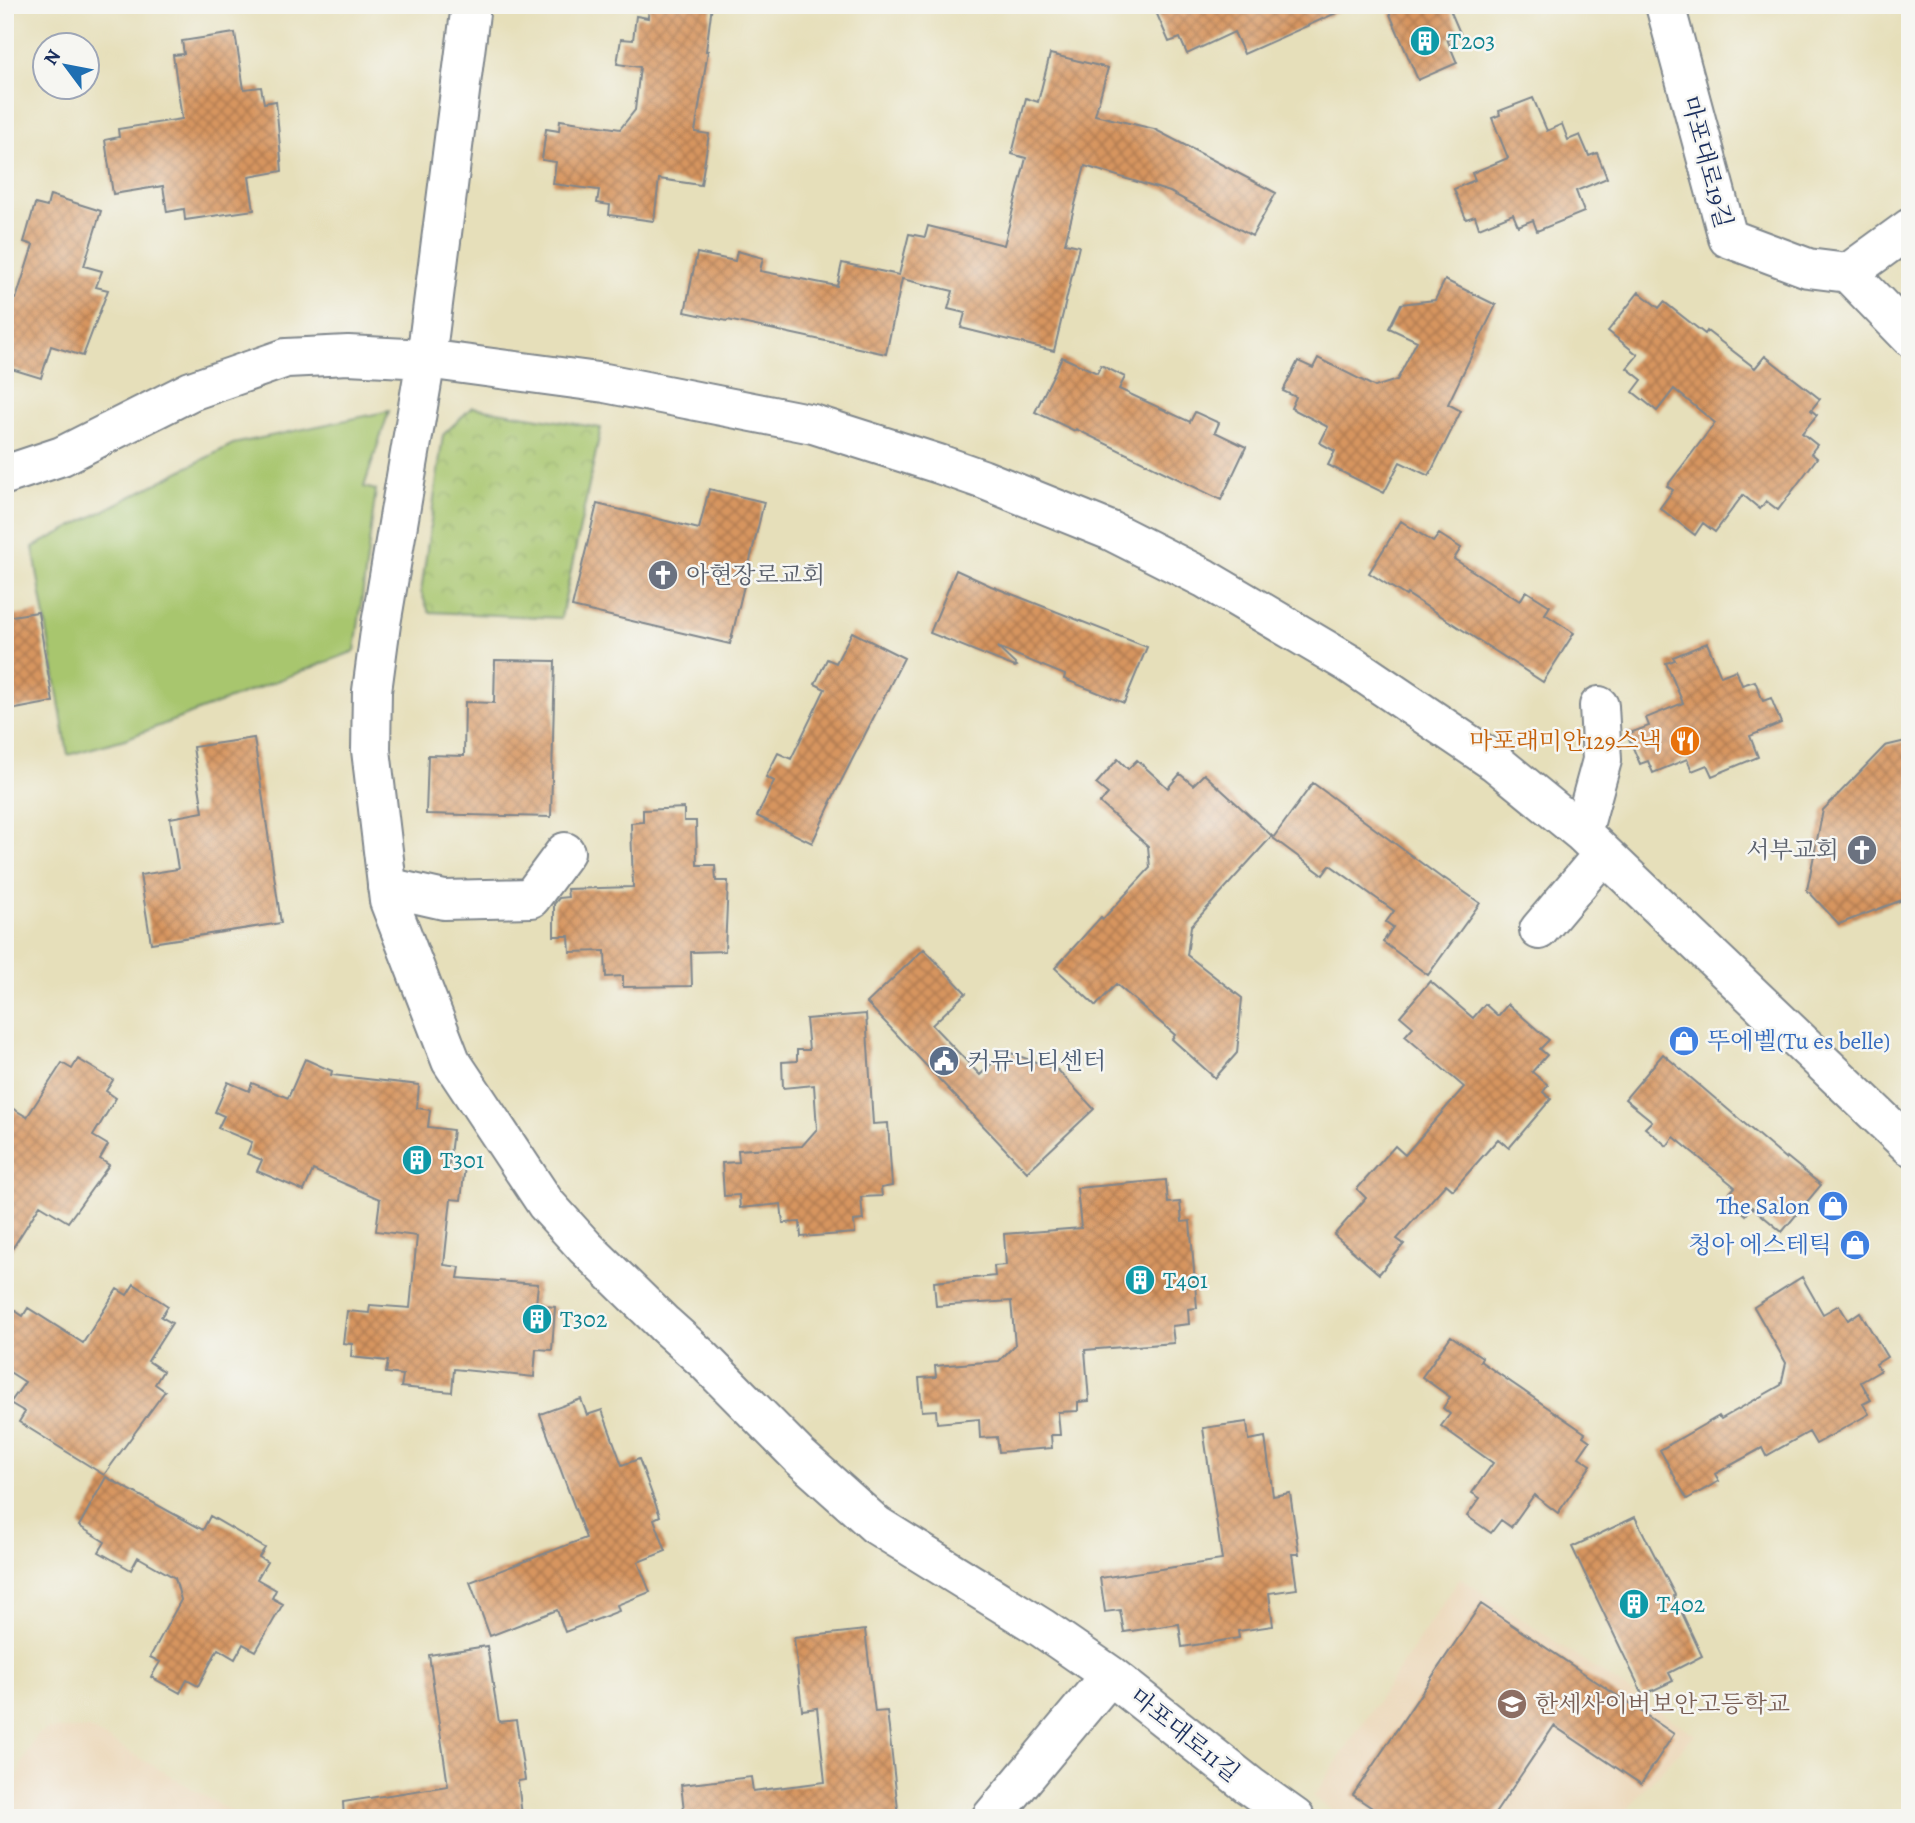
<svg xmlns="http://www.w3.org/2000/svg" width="1915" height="1823" font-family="Alegreya,'Noto Serif KR',serif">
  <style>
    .built { fill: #ecd8ba }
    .park { fill: url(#park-crowns); stroke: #627a66; stroke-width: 2 }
    .garden { fill: #a8c66e; stroke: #627a66; stroke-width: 2 }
    .building { fill: url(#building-cross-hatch) }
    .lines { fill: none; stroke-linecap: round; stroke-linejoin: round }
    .minor-casing { stroke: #80878c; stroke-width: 42 }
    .minor { stroke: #fff; stroke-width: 38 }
    .labels { text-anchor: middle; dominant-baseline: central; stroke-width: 5; stroke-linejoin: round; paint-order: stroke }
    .culture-label { font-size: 24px; fill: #0d838f; stroke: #f6f6f2; text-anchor: start }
    .street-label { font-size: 24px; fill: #1b2f5e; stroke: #f6f6f2 }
    .worship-label { font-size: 24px; fill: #5b616d; stroke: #f6f6f2; text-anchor: start }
    .food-label { font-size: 24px; fill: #c56008; stroke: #f6f6f2; text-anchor: end }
    .shop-label { font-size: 24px; fill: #366cbe; stroke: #f6f6f2; text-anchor: end }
    .service-label { font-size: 24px; fill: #4e5e75; stroke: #f6f6f2; text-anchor: start }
    .education-label { font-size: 24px; fill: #785e54; stroke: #f6f6f2; text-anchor: start }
  </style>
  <defs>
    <pattern id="park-crowns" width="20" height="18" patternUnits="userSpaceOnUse" patternTransform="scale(1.75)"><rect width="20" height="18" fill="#a8c66e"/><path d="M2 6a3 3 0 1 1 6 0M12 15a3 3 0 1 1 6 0" fill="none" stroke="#90aa62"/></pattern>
    <pattern id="building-cross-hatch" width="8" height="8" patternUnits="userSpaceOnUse" patternTransform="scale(1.75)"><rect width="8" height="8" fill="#d7955e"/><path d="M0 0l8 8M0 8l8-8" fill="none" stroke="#ae7a51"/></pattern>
  </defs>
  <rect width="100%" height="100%" fill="#f6f6f2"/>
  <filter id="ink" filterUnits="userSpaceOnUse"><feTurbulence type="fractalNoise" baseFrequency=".0143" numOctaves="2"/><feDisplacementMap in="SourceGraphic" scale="14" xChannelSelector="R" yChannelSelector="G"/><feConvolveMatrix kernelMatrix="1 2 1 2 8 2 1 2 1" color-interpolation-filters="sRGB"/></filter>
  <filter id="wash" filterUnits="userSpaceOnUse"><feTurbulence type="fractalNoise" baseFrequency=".00686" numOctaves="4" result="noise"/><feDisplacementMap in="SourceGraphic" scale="28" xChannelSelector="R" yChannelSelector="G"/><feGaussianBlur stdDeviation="1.57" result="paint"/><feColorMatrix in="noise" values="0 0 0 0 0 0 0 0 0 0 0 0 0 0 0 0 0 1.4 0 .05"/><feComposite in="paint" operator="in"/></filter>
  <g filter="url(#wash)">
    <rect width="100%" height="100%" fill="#e6dfba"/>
    <path class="built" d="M 1460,1578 L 1695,1735 L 1640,1793 L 1621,1818 L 1343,1818 L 1313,1797 Z
      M 46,1729 L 90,1729 L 242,1818 L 6,1818 L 21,1766 L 36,1736 Z"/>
    <path class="park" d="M 472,407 L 601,428 L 561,618 L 429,612 L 421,592 L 443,435 Z"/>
    <path class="garden" d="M 389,411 L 364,487 L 376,490 L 355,651 L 125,739 L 68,755 L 33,547 L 233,444 Z"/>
    <g id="blocks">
      <path class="building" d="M 649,5 L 712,5 L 706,51 L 708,51 L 695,132 L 709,134 L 701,185 L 659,179 L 654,221 L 609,215 L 610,205 L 597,203 L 599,190 L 553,184 L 556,162 L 542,160 L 546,129 L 559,131 L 560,120 L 620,129 L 635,110 L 640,67 L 617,64 L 621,39 L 633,40 L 636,16 L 648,18 Z
        M 1153,5 L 1354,5 L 1244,54 L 1234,32 L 1187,54 L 1180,38 L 1169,42 Z
        M 1386,5 L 1448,5 L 1460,33 L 1447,39 L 1457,63 L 1418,80 Z
        M 235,33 L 244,89 L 261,87 L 264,103 L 276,101 L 282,171 L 249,177 L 254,210 L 185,220 L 184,209 L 167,212 L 163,186 L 113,194 L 105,140 L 119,137 L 118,129 L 182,119 L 173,55 L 184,54 L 182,41 Z
        M 1050,54 L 1108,68 L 1095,115 L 1154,129 L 1276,193 L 1252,236 L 1170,192 L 1085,166 L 1065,243 L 1079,246 L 1054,351 L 961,328 L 965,313 L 948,309 L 953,291 L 902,279 L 886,354 L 728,320 L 727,321 L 685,312 L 697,253 L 735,261 L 737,251 L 763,258 L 760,271 L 837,286 L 842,263 L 899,275 L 909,234 L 925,237 L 928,226 L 1004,245 L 1026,158 L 1012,154 L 1026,98 L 1038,102 Z
        M 1533,98 L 1547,131 L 1562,124 L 1568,140 L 1580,135 L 1589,156 L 1597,153 L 1607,178 L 1576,191 L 1584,212 L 1537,231 L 1533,220 L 1518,226 L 1513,214 L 1479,228 L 1475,216 L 1466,219 L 1454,189 L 1475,180 L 1472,173 L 1508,158 L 1492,118 L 1500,115 L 1499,111 Z
        M 50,195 L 101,211 L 84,266 L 102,271 L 96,287 L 108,290 L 83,356 L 51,346 L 41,378 L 5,367 L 5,295 L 16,299 L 33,245 L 24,242 L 35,204 L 47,207 Z
        M 1445,280 L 1496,305 L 1448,404 L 1461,411 L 1429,476 L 1400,462 L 1384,493 L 1328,465 L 1335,451 L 1320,443 L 1328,427 L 1291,408 L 1296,397 L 1283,391 L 1298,361 L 1313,368 L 1318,358 L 1375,387 L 1397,380 L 1417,341 L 1389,328 L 1401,304 L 1435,300 Z
        M 1639,292 L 1659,308 L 1664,302 L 1705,334 L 1707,331 L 1755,368 L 1765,356 L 1820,399 L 1811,410 L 1817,415 L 1802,433 L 1817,445 L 1811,453 L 1817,458 L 1778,510 L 1766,501 L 1760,509 L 1743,495 L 1715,532 L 1703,523 L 1695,535 L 1660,508 L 1673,490 L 1667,486 L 1715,423 L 1674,389 L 1657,411 L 1633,392 L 1642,380 L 1627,368 L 1638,355 L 1608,331 Z
        M 1062,357 L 1097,373 L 1101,365 L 1125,377 L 1119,389 L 1190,422 L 1195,412 L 1219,423 L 1215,432 L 1246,447 L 1221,500 L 1076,429 L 1075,431 L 1035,412 Z
        M 709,489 L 764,502 L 730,644 L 572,607 L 597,504 L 699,529 Z
        M 1401,521 L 1433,542 L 1439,534 L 1461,548 L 1454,559 L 1520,601 L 1526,591 L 1550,606 L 1545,614 L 1574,633 L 1543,682 L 1407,594 L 1406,596 L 1369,573 Z
        M 956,570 L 991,586 L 1147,647 L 1124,703 L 1064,679 L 1065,675 L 997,647 L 1017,666 L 1015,667 L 930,633 Z
        M 38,612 L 53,702 L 5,711 L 5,617 Z
        M 852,632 L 904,658 L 830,803 L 831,803 L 812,843 L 757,816 L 774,781 L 766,777 L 778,753 L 791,759 L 825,689 L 815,684 L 827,659 L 836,663 Z
        M 1707,643 L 1721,676 L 1736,670 L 1742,685 L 1755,681 L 1763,701 L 1771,698 L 1781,723 L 1750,736 L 1758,757 L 1712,776 L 1707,765 L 1692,771 L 1687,759 L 1653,773 L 1648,761 L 1640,764 L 1627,734 L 1649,726 L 1646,718 L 1683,703 L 1666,663 L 1675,660 L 1673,657 Z
        M 495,660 L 555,661 L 551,817 L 426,814 L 428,755 L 464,756 L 465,702 L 494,703 Z
        M 254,738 L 281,923 L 151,943 L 140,875 L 178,869 L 170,818 L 203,812 L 193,747 Z
        M 1910,740 L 1910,897 L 1839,924 L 1807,890 L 1823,810 L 1885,746 Z
        M 1118,759 L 1128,769 L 1137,760 L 1168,788 L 1180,774 L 1193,785 L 1204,774 L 1272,836 L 1191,926 L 1187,955 L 1242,998 L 1237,1053 L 1215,1078 L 1172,1039 L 1175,1035 L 1116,984 L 1096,1006 L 1055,968 L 1101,917 L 1103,919 L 1150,868 L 1148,846 L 1100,803 L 1108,794 L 1096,784 Z
        M 1313,783 L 1443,879 L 1444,878 L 1480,903 L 1428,975 L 1383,942 L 1393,927 L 1386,922 L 1394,911 L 1330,865 L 1323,875 L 1273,838 Z
        M 684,808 L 684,821 L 696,821 L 697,865 L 715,865 L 716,881 L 728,881 L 725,951 L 691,952 L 692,986 L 623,987 L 623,976 L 606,977 L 605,951 L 570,952 L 569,936 L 554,936 L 554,904 L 559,898 L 568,897 L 567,889 L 633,887 L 631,823 L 643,822 L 643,810 Z
        M 924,949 L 966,993 L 932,1025 L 980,1075 L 1005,1051 L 1058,1070 L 1094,1109 L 1027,1172 L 867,1003 Z
        M 1430,981 L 1473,1018 L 1485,1004 L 1498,1016 L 1508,1004 L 1549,1040 L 1540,1049 L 1547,1055 L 1532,1072 L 1548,1085 L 1543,1092 L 1551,1099 L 1509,1148 L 1498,1139 L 1453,1190 L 1446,1184 L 1397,1239 L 1404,1244 L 1379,1274 L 1334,1235 L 1366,1198 L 1357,1189 L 1395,1146 L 1405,1155 L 1464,1087 L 1405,1036 L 1413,1027 L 1400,1016 Z
        M 866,1014 L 873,1124 L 888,1123 L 892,1186 L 881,1188 L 882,1196 L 861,1197 L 863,1220 L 854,1221 L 855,1233 L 801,1237 L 800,1222 L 783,1223 L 781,1204 L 740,1208 L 739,1195 L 724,1196 L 722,1163 L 739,1162 L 738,1150 L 802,1146 L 817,1129 L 814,1085 L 783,1088 L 782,1062 L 797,1061 L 797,1050 L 809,1050 L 806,1019 Z
        M 1663,1054 L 1786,1159 L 1787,1157 L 1821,1185 L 1782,1232 L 1752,1207 L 1746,1215 L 1726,1197 L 1735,1187 L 1674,1137 L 1667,1146 L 1645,1128 L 1652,1121 L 1625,1099 Z
        M 78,1059 L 113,1080 L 106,1091 L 116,1098 L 93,1136 L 108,1145 L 100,1159 L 109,1165 L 68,1222 L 40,1205 L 5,1260 L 5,1104 L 27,1117 L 62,1063 L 72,1069 Z
        M 305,1059 L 332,1071 L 331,1075 L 419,1085 L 417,1108 L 430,1110 L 428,1127 L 453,1130 L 449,1164 L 465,1166 L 461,1200 L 451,1199 L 444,1265 L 460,1267 L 458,1278 L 538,1284 L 536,1305 L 555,1307 L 552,1350 L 536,1349 L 534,1377 L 454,1369 L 452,1392 L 401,1387 L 403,1375 L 386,1373 L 388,1361 L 351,1357 L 352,1344 L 343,1343 L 347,1311 L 369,1313 L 370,1305 L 410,1308 L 417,1236 L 376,1231 L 380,1199 L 313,1170 L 304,1191 L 257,1171 L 262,1160 L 247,1154 L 252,1142 L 218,1128 L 224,1116 L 215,1112 L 228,1082 L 249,1091 L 252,1083 L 288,1098 Z
        M 1166,1180 L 1168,1203 L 1180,1202 L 1182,1222 L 1190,1221 L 1197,1308 L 1188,1309 L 1189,1324 L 1172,1326 L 1174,1343 L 1085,1350 L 1089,1401 L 1078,1402 L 1078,1411 L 1058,1412 L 1060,1435 L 1051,1435 L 1052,1448 L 999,1452 L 997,1437 L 980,1438 L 979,1419 L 937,1423 L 936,1410 L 922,1411 L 919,1378 L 936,1377 L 935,1366 L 999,1361 L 1015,1345 L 1011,1301 L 936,1306 L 934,1282 L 995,1276 L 994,1266 L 1006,1265 L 1004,1234 L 1081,1228 L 1077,1188 Z
        M 1802,1277 L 1823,1314 L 1839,1305 L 1848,1320 L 1860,1312 L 1887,1357 L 1876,1364 L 1880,1371 L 1861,1382 L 1871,1400 L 1863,1404 L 1869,1414 L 1816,1444 L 1809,1432 L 1766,1456 L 1762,1448 L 1715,1474 L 1719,1481 L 1687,1499 L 1660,1450 L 1719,1416 L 1721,1419 L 1781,1385 L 1786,1363 L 1754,1307 Z
        M 134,1284 L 168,1306 L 161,1317 L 172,1323 L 148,1361 L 163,1371 L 155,1384 L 165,1391 L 104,1475 L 19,1422 L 25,1412 L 10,1403 L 25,1382 L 5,1369 L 5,1304 L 23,1316 L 28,1308 L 83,1343 L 117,1289 L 127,1295 Z
        M 1451,1336 L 1482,1357 L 1480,1361 L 1585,1433 L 1583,1436 L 1590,1441 L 1579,1457 L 1591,1465 L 1558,1513 L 1534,1495 L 1511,1527 L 1501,1520 L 1491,1533 L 1467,1516 L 1480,1498 L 1472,1493 L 1493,1463 L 1441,1426 L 1450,1414 L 1443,1408 L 1450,1397 L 1422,1377 Z
        M 581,1399 L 587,1415 L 602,1410 L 622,1465 L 639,1459 L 660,1516 L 654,1519 L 666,1551 L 638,1562 L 650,1592 L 617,1605 L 619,1611 L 565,1632 L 557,1610 L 490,1636 L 470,1582 L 586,1538 L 540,1414 Z
        M 1247,1422 L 1249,1440 L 1265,1437 L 1273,1496 L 1290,1493 L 1299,1554 L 1292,1554 L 1297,1589 L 1269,1593 L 1273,1626 L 1238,1631 L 1239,1638 L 1182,1647 L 1179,1624 L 1124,1632 L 1120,1610 L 1105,1612 L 1100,1578 L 1222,1560 L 1203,1428 Z
        M 106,1477 L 203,1530 L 210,1516 L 265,1548 L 259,1557 L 267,1562 L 257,1579 L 276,1590 L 272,1598 L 283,1604 L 256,1651 L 243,1644 L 235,1659 L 218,1649 L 198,1686 L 187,1680 L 180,1693 L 151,1677 L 160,1662 L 150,1657 L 181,1600 L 175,1578 L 138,1557 L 131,1570 L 99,1552 L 105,1542 L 79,1526 Z
        M 1635,1517 L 1675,1595 L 1674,1596 L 1702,1656 L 1669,1673 L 1673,1681 L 1643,1695 L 1572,1547 Z
        M 1481,1604 L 1674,1734 L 1641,1784 L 1554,1726 L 1492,1818 L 1387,1818 L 1353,1795 Z
        M 865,1630 L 875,1712 L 887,1711 L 899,1818 L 685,1818 L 681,1785 L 751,1777 L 753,1791 L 825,1782 L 817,1708 L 802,1710 L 794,1638 Z
        M 487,1646 L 499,1722 L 516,1720 L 525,1780 L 518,1781 L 522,1816 L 508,1818 L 344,1818 L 343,1802 L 448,1786 L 429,1655 Z"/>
    </g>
  </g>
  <g filter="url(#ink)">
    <use href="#blocks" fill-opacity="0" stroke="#80878c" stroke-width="2"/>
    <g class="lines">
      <g class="minor-casing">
        <path id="minor" d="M 471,5 L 426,359 L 381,624 L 372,691 L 371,750 L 389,901 L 451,1061 L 546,1204 L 585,1247 L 664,1324 L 703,1359 L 799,1456 L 876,1525 L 1042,1628 L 1110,1675 L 1250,1786 L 1295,1818
          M 1665,5 L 1728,238 L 1808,268 L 1848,273 L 1910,337
          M 1848,273 L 1910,228
          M 5,475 L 62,456 L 191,391 L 286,358 L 348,355 L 426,359 L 605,383 L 813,424 L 939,464 L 982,479 L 1111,531 L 1204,578 L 1350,664 L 1495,762 L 1582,833 L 1910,1146
          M 1582,833 L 1602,760 L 1599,706
          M 387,887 L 444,900 L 531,898 L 565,852
          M 1539,930 L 1603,854
          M 991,1818 L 1110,1675"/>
      </g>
      <use href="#minor" class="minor"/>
    </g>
  </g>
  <defs>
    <g id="building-disc" transform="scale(1.575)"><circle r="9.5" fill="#0f9aa8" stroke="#f6f6f2"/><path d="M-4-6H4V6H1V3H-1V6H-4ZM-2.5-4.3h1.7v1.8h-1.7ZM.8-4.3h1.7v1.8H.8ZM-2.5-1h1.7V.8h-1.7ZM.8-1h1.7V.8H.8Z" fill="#fff"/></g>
    <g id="church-disc" transform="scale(1.575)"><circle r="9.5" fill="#6b7280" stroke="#f6f6f2"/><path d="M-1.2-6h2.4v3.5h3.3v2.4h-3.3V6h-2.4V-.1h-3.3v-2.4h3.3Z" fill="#fff"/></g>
    <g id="restaurant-disc" transform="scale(1.575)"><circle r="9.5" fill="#e8710a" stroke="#f6f6f2"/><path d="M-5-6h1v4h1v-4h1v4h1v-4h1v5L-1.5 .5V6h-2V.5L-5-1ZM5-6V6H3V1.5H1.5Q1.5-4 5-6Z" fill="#fff"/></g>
    <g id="shop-disc" transform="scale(1.575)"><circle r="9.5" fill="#3f7fe0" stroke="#f6f6f2"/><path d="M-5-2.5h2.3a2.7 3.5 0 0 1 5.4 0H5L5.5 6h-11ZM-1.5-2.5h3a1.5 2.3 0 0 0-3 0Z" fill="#fff"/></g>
    <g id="civic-disc" transform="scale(1.575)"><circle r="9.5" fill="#5c6f8a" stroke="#f6f6f2"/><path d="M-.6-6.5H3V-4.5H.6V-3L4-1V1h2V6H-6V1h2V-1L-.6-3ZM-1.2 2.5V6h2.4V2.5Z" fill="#fff"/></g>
    <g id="school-disc" transform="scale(1.575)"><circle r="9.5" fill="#8d6e63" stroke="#f6f6f2"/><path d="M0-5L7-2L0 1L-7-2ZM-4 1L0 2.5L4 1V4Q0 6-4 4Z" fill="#fff"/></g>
  </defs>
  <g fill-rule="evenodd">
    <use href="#building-disc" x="1425" y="41"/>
    <use href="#church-disc" x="663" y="575"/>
    <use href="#restaurant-disc" x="1685" y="741"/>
    <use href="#church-disc" x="1862" y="850"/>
    <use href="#shop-disc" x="1684" y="1041"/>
    <use href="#civic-disc" x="944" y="1061"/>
    <use href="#building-disc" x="417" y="1160"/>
    <use href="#shop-disc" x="1833" y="1206"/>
    <use href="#shop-disc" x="1855" y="1245"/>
    <use href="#building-disc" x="1140" y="1280"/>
    <use href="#building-disc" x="537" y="1319"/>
    <use href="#building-disc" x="1634" y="1604"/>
    <use href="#school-disc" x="1512" y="1704"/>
  </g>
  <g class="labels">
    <g class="culture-label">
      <text x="1448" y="41">T203</text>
      <text x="440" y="1160">T301</text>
      <text x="1163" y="1280">T401</text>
      <text x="560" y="1319">T302</text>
      <text x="1657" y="1604">T402</text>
    </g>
    <g class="street-label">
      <text transform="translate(1707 162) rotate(75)">마포대로19길</text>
      <text transform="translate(1185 1735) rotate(39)">마포대로11길</text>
    </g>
    <g class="worship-label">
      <text x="686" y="575">아현장로교회</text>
      <text x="1839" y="850" text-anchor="end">서부교회</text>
    </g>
    <g class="food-label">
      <text x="1662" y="741">마포래미안129스낵</text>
    </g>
    <g class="shop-label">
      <text x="1707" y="1041" text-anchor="start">뚜에벨(Tu es belle)</text>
      <text x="1810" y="1206">The Salon</text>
      <text x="1832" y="1245">청아 에스테틱</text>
    </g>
    <g class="service-label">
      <text x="967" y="1061">커뮤니티센터</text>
    </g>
    <g class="education-label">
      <text x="1535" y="1704">한세사이버보안고등학교</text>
    </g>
  </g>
  <rect width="1915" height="1823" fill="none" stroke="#f6f6f2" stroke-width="28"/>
  <g transform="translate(66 66) rotate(302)"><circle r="33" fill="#f6f6f2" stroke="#9ea6b7" stroke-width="2"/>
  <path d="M0-5L12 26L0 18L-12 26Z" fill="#1f6fb2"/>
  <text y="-10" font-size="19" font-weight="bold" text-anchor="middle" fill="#1b2f5e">N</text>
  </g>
</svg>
